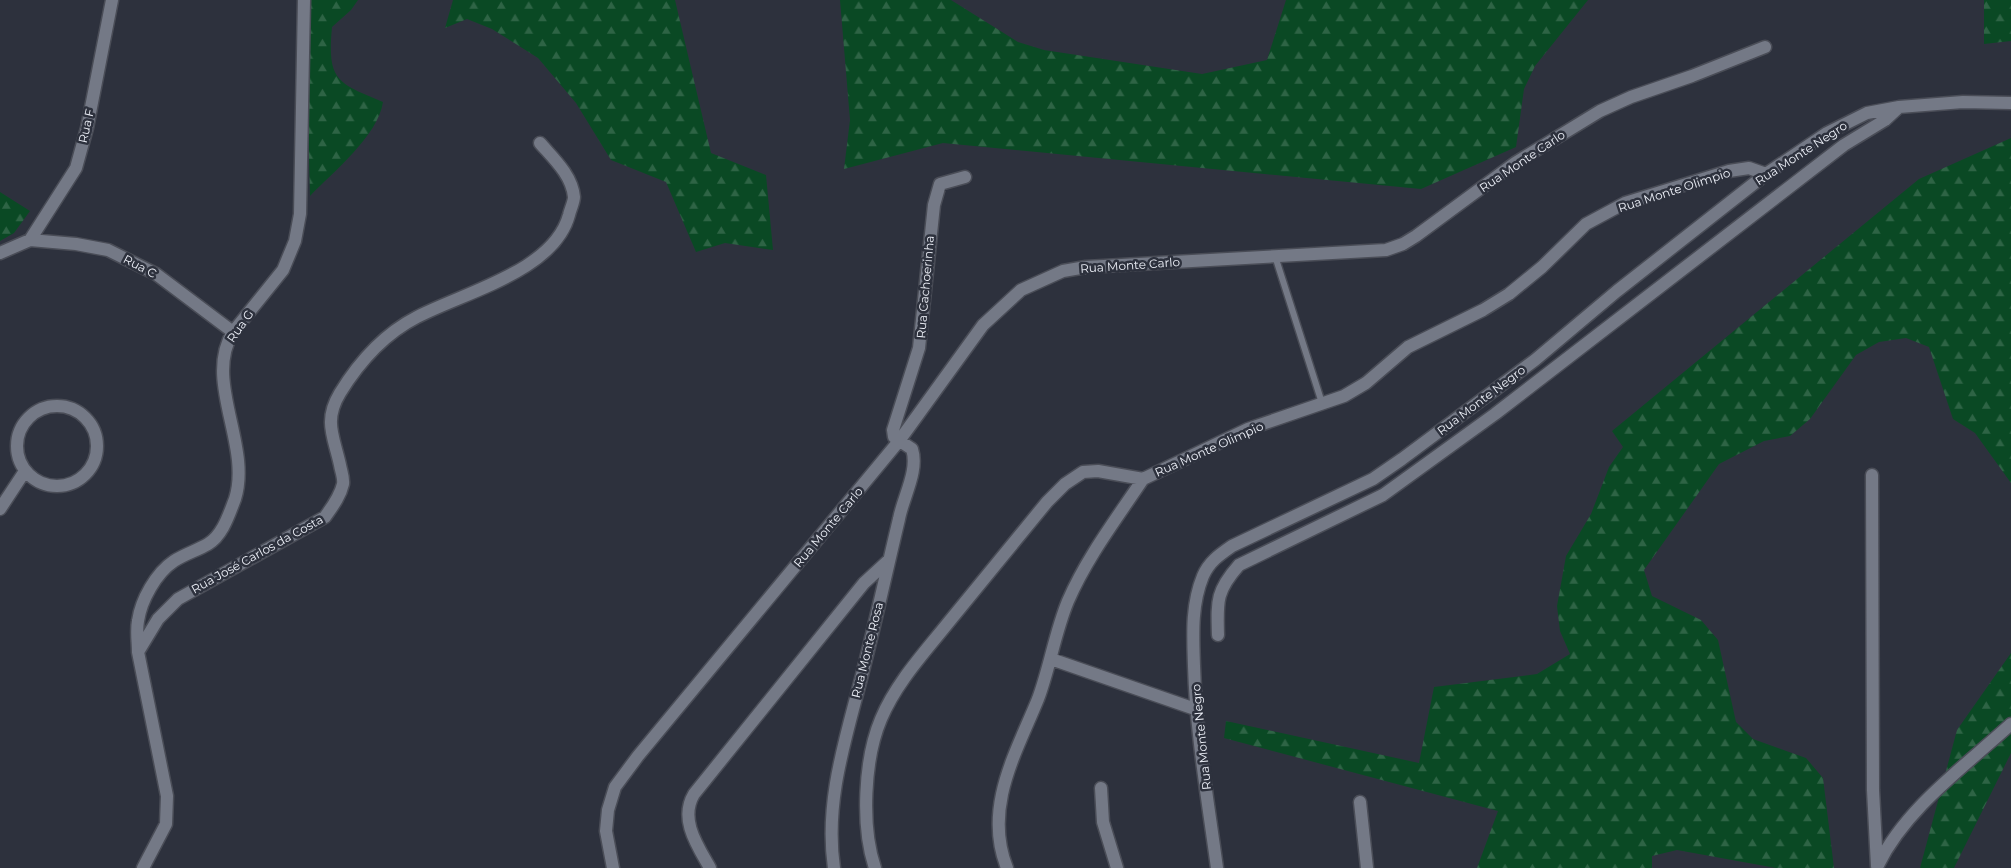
<svg xmlns="http://www.w3.org/2000/svg" width="2011" height="868" font-family="Montserrat,sans-serif">
  <style>
    .forest { fill: url(#forest-firs) }
    .lines { fill: none; stroke-linecap: round; stroke-linejoin: round }
    .lane-casing { stroke: #4a4d57; stroke-width: 9 }
    .street-casing { stroke: #4a4d57; stroke-width: 15 }
    .lane { stroke: #747986; stroke-width: 6 }
    .street { stroke: #747986; stroke-width: 12 }
    .labels { text-anchor: middle; dominant-baseline: central; stroke-width: 5; stroke-linejoin: round; paint-order: stroke }
    .street-label { font-size: 12px; fill: #edf0f8; stroke: #2d313d }
  </style>
  <defs>
    <pattern id="forest-firs" width="22" height="20" patternUnits="userSpaceOnUse" patternTransform="scale(1.25)"><rect width="22" height="20" fill="#0a4924"/><path d="M5 1l3.5 6h-7zM16 11l3.5 6h-7z" fill="#2e6445"/></pattern>
  </defs>
  <rect width="100%" height="100%" fill="#2d313d"/>
  <path class="forest" d="M 305,0 L 358,0 L 351,10 L 332,27 C 327,81 337,83 383,102 C 378,136 333,172 310,196 Z
    M 453,0 L 675,0 L 711,153 L 766,175 L 773,250 L 725,243 L 696,252 L 666,182 L 611,160 L 576,103 L 538,58 L 492,29 L 467,19 L 445,28 Z
    M 840,0 L 951,0 L 1018,42 L 1044,50 L 1202,74 L 1267,60 L 1286,0 L 1588,0 L 1535,66 L 1524,89 L 1516,147 L 1421,189 L 943,143 L 844,169 L 850,120 Z
    M 1984,0 L 2011,0 L 2011,41 L 1984,44 Z
    M 2011,138 L 2011,483 L 1975,433 L 1953,419 L 1929,347 L 1906,338 L 1879,342 L 1856,355 L 1810,419 L 1790,436 L 1764,441 L 1719,464 L 1644,570 L 1652,596 L 1701,620 L 1718,640 L 1736,722 L 1753,739 L 1806,758 L 1823,778 L 1834,868 L 1776,868 L 1677,850 L 1652,856 L 1652,868 L 1477,868 L 1498,811 L 1224,738 L 1226,721 L 1419,763 L 1434,687 L 1537,674 L 1570,654 L 1560,631 L 1557,606 L 1566,556 L 1591,514 L 1609,467 L 1623,447 L 1612,431 L 1919,179 Z
    M 0,192 L 30,211 L 14,233 L 0,241 Z
    M 2011,653 L 2011,753 L 1954,868 L 1920,868 L 1957,730 Z"/>
  <g class="lines">
    <g class="lane-casing">
      <path id="lane" d="M 1275,256 L 1322,403"/>
    </g>
    <g class="street-casing">
      <path id="street" d="M 30,240 L 76,168 L 87,128 L 112,0
        M 0,253 L 30,240 L 76,244 L 108,250 L 156,274 L 233,332
        M17 446a40 40 0 1 1 80 0a40 40 0 1 1-80 0Z
        M 1872,475 L 1873,790 L 1877,866
        M 0,509 L 25,471
        M 1218,635 C 1217,601 1216,591 1239,565 L 1383,495 L 1495,414 L 1844,145 L 1885,120 L 1899,107
        M 138,652 C 138,642 136,631 138,621 C 141,600 156,573 174,561 C 185,554 198,550 208,544 C 223,535 229,514 235,499 C 252,445 203,381 233,332 L 283,270 L 295,241 L 300,214 L 304,0
        M 1051,659 L 1195,709
        M 1101,788 L 1103,822 L 1117,868
        M 1360,802 L 1367,868
        M 1878,865 C 1906,808 1964,767 2011,724
        M 143,868 L 166,824 L 167,796 L 138,652 L 158,619 L 178,599 L 325,517 C 332,507 340,497 343,484 C 344,478 341,471 340,465 C 334,437 323,421 340,393 C 359,362 384,334 417,317 C 465,292 554,271 569,215 C 570,210 574,202 574,197 C 572,175 553,158 540,143
        M 613,868 L 606,831 L 608,810 L 615,787 L 638,756 L 899,441 L 983,325 L 1021,290 L 1063,271 L 1086,267 L 1386,250 L 1403,244 L 1416,236 L 1515,163 L 1600,111 L 1631,97 L 1692,76 L 1765,47
        M 710,868 C 697,845 679,819 694,794 L 864,583 L 889,560
        M 834,868 C 824,800 847,735 863,671 C 876,620 887,569 899,519 C 903,497 919,471 912,449 L 894,437 L 893,430 L 919,348 L 934,205 L 940,184 L 965,177
        M 875,868 C 861,827 864,759 881,719 C 896,683 924,653 948,623 C 981,583 1014,542 1047,502 L 1065,484 L 1083,472 L 1098,471 L 1143,479 L 1248,429 L 1344,396 L 1366,383 L 1408,347 L 1483,310 L 1509,294 L 1542,267 L 1586,224 L 1625,203 L 1729,171 L 1749,168 L 1766,174
        M 1007,868 C 983,808 1016,753 1038,699 C 1050,667 1055,632 1068,601 C 1087,557 1117,518 1143,479
        M 1217,868 C 1208,801 1196,734 1194,666 C 1193,636 1191,605 1203,576 C 1209,562 1219,555 1232,546 L 1373,479 L 1402,459 L 1535,360 L 1617,291 L 1766,174 L 1827,133 L 1867,113 L 1899,107 L 1963,102 L 2011,103"/>
    </g>
    <use href="#lane" class="lane"/>
    <use href="#street" class="street"/>
  </g>
  <g class="labels">
    <g class="street-label">
      <text transform="translate(86 126) rotate(-77)">Rua F</text>
      <text transform="translate(1801 153) rotate(-33)">Rua Monte Negro</text>
      <text transform="translate(1522 161) rotate(-34)">Rua Monte Carlo</text>
      <text transform="translate(1674 190) rotate(-18)">Rua Monte Olimpio</text>
      <text transform="translate(1130 265) rotate(-4)">Rua Monte Carlo</text>
      <text transform="translate(140 266) rotate(28)">Rua C</text>
      <text transform="translate(925 287) rotate(-85)">Rua Cachoerinha</text>
      <text transform="translate(240 326) rotate(-55)">Rua G</text>
      <text transform="translate(1481 400) rotate(-37)">Rua Monte Negro</text>
      <text transform="translate(1209 449) rotate(-24)">Rua Monte Olimpio</text>
      <text transform="translate(828 527) rotate(-50)">Rua Monte Carlo</text>
      <text transform="translate(257 554) rotate(-29)">Rua José Carlos da Costa</text>
      <text transform="translate(867 650) rotate(-76)">Rua Monte Rosa</text>
      <text transform="translate(1201 737) rotate(-96)">Rua Monte Negro</text>
    </g>
  </g>
</svg>
